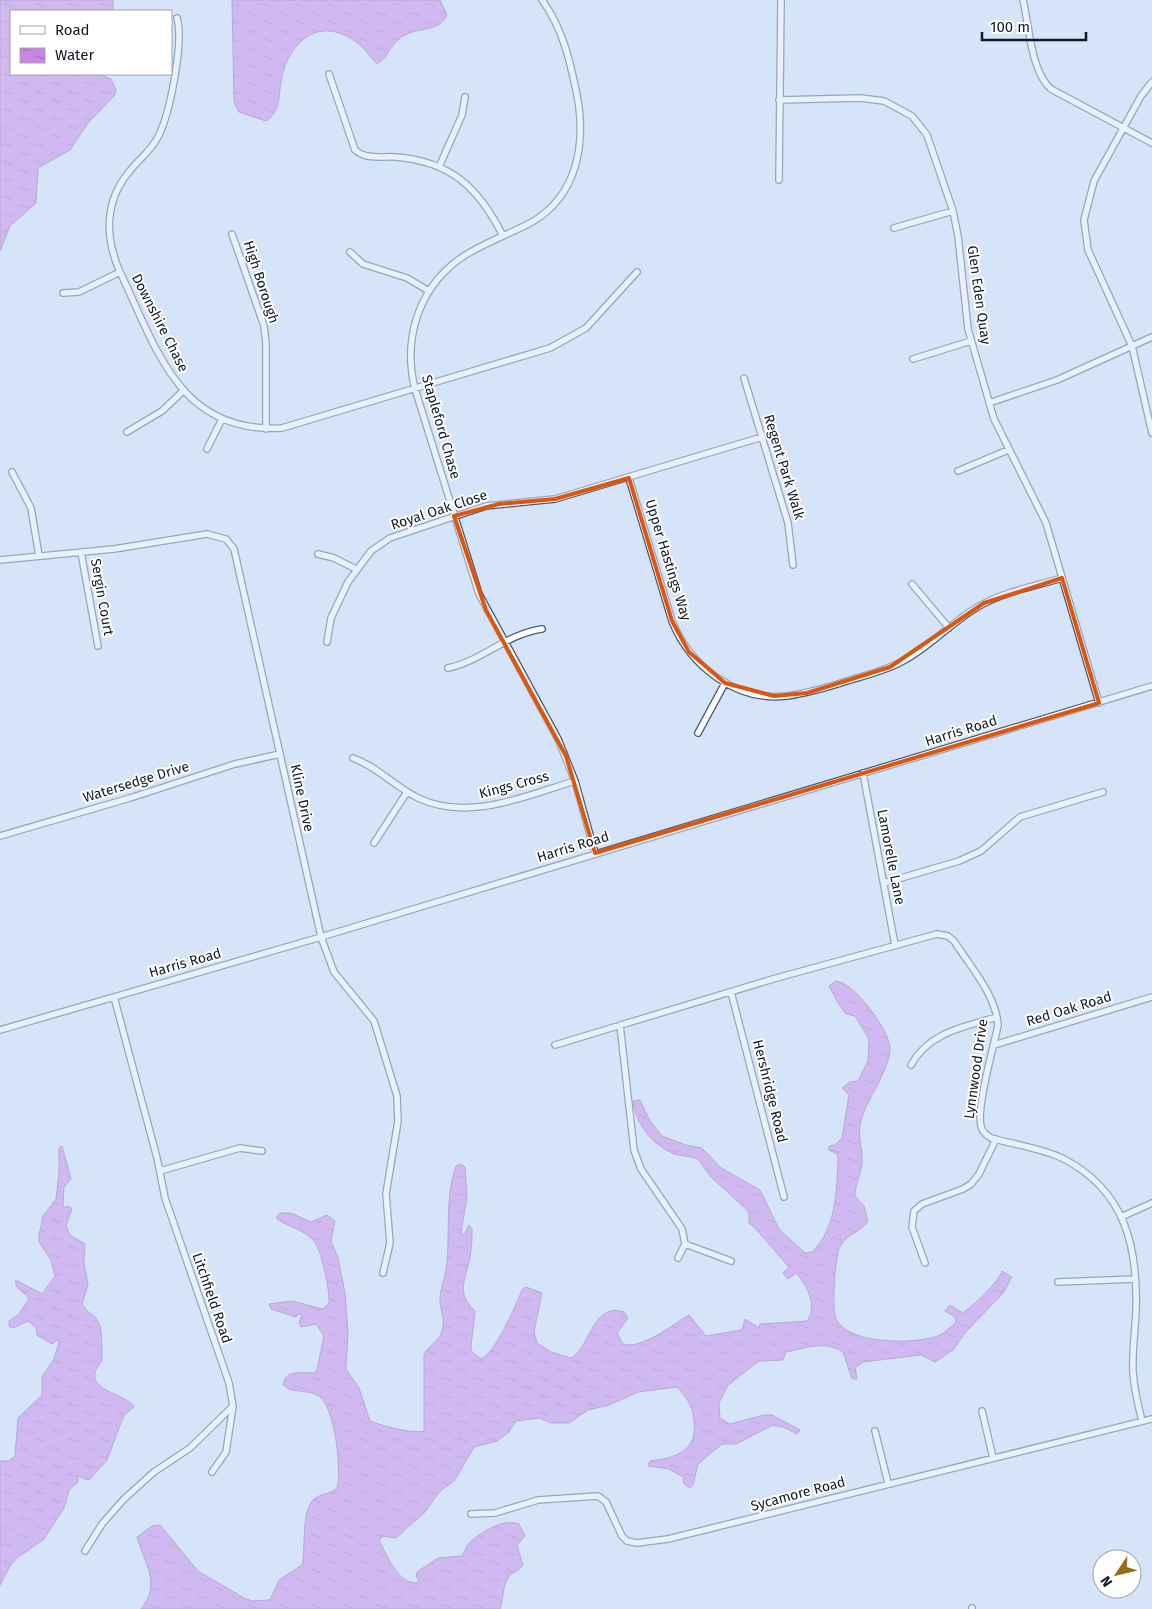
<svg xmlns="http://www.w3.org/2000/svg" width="1152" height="1609" font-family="'Fira Sans',sans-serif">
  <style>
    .water { fill: url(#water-ripples); stroke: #9363ab }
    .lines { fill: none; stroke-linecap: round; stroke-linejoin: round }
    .street-casing { stroke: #465b79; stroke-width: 8 }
    .street { stroke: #fff; stroke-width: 5.5 }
    .marked { fill: none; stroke: #dd560d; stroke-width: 4; stroke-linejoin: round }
    .labels { text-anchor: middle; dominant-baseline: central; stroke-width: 4; stroke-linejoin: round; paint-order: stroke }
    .street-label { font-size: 14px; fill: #101925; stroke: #fff }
  </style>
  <defs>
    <pattern id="water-ripples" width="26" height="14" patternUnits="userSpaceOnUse" patternTransform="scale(1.25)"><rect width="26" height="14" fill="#cb83e4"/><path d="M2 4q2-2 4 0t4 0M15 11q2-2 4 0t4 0" fill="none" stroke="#a36ab9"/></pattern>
  </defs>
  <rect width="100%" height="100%" fill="#d5e4f9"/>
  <path class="water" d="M 0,0 L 113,0 L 113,11 L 11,11 L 11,74 L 99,74 L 111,79 L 116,90 L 114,96 L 88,123 L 70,150 L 38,168 L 36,203 L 10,226 L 0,251 Z
    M 232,0 L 440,0 L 447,15 C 439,32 422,27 407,34 C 390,41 390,57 377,64 C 370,57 364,47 356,42 C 321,16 291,39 282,76 C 278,93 282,111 266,121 L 239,112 L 234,102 Z
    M 836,981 C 854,982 892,1033 890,1050 C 888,1074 866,1099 861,1121 C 857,1135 863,1149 862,1163 C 861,1174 855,1185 855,1196 L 864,1206 L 868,1221 C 861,1233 844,1234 839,1249 C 835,1261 831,1311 837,1321 C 852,1345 915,1344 938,1336 C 945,1333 951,1327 956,1322 L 955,1317 L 945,1311 L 950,1305 L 963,1313 C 975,1304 997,1284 1002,1271 L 1012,1277 L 1003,1293 L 965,1333 L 953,1350 L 935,1362 L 921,1355 L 863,1362 L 855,1368 L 857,1379 L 852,1379 L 843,1352 C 824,1340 806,1348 786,1352 L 783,1360 L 759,1361 L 728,1385 L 719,1403 L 720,1418 L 730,1424 L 764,1415 L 772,1415 L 800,1430 L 797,1434 L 783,1427 L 773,1425 L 736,1444 L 722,1444 L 698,1464 L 693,1485 L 690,1488 L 684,1484 L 683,1477 L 669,1469 L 648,1466 L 650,1461 C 676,1458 698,1451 694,1421 C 693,1406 687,1398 677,1387 L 638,1392 L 609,1405 L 588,1410 L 569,1423 L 551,1423 L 539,1418 L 516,1421 L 509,1432 L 497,1441 L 474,1447 L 455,1480 L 439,1492 L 426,1511 L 396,1538 L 383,1536 L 379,1540 C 386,1553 397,1583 416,1583 L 419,1580 L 416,1576 L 417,1572 L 438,1558 L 462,1556 C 465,1552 466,1546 470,1542 C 482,1532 503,1518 519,1524 L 525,1536 L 517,1545 L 523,1565 C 519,1572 512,1571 508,1578 C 503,1586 503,1599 500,1609 L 141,1609 C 162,1584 144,1563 137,1537 L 152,1526 L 160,1525 L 198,1571 L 244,1598 L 252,1601 L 270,1600 L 279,1580 L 302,1565 C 306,1547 301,1513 313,1500 C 320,1493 330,1495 337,1488 C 342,1469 335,1408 319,1396 C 309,1389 292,1394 283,1385 C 285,1369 302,1373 314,1373 L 317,1370 L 324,1336 L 316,1324 L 301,1327 L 299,1322 L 302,1315 L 299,1314 L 296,1317 L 271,1309 L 269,1304 L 292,1301 L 323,1309 L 329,1303 L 329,1299 C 329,1287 321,1249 314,1241 C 304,1229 287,1227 276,1218 L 280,1213 L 291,1213 L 311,1222 L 327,1215 L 335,1221 L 331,1241 L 338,1258 L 345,1293 L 348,1332 L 346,1369 L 359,1388 L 370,1421 C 382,1426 413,1434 424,1431 L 424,1355 C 428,1346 440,1340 442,1331 C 446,1319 439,1308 440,1296 C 442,1285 446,1274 447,1262 C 450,1230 445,1198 456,1166 L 460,1164 L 465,1167 L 467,1198 L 461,1232 L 464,1235 L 469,1225 L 472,1229 C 472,1238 472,1247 470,1257 C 466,1280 455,1292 475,1311 L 471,1347 L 472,1352 L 481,1359 C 495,1354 516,1305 522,1290 L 526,1287 L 542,1293 L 534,1332 L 537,1343 L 551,1352 L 571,1358 C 590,1348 593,1301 624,1312 L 628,1318 L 617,1333 L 623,1344 C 642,1350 673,1324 689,1315 L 706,1336 L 742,1330 L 745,1319 L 759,1328 L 760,1324 L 807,1321 C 818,1306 807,1285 796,1273 L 788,1279 L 783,1273 L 789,1267 L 755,1228 L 749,1223 L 749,1213 L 746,1209 L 710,1176 L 699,1160 C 690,1155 681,1157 672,1153 C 651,1143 636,1124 633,1101 L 640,1100 L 650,1121 L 662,1136 L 686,1145 L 702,1148 L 721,1168 L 760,1190 L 779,1229 L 805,1253 L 812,1252 C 836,1230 837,1189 838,1159 L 837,1154 L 829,1150 L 829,1146 L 835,1145 L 842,1138 L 849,1095 L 842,1088 L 850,1082 L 858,1081 L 868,1061 L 869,1039 L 855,1016 L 846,1014 L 839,1005 L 829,986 Z
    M 62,1146 L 71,1179 L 64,1187 L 63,1208 L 69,1206 L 72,1209 L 66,1226 L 70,1235 L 85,1244 L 84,1263 L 88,1284 L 82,1304 C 86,1311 91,1313 96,1318 C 104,1327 101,1350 102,1361 C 76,1391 127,1392 134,1407 L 124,1415 L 107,1460 L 90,1479 L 87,1480 L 78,1476 L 78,1482 L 69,1490 L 64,1508 L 44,1539 L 17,1558 L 10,1566 L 0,1585 L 0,1461 L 8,1461 L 15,1456 L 18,1418 L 42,1395 L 42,1377 L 54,1359 L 59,1342 L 57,1340 L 52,1344 L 37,1335 L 36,1327 L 28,1321 L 13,1328 L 9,1326 L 9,1321 L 19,1314 L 29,1299 C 26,1292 14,1290 16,1280 L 42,1294 L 55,1276 L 51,1260 L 39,1242 L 39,1235 L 43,1216 L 56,1199 L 59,1172 L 59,1148 Z"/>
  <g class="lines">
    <g class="street-casing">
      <path id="street" d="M 542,0 C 563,29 570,61 577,95 C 586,143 578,195 532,222 C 508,235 480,244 458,260 C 417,291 403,341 415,389 L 479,594 L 558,739 L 575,781 L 595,853
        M 1023,0 C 1029,25 1031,72 1051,89 L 1152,143
        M 177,18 C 184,42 170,114 158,137 C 151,151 138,160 129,172 C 104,202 105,238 120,272 C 157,349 179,434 282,428 L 550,348 L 586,328 L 637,272
        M 329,74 L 355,150 C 367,160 381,156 395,157 C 451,161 479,188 503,236
        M 1152,82 L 1141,96 L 1094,181 L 1084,220 L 1088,250 L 1132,346 L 1152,433
        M 779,100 L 861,98 L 884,101 L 912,116 L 927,135 L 953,211 L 958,236 L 968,329 L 994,419 L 1046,523 L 1099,703
        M 439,167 L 462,115 L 465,97
        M 779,180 L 781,0
        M 894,228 L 953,211
        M 232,234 L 264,326 L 266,343 L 266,429
        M 350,252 L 363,264 L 407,278 L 429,291
        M 63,293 L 79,292 L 120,272
        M 913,359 L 971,341
        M 744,378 L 788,523 L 793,565
        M 989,403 L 1057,380 L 1152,337
        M 127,432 L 162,411 L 183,391
        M 207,449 L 222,419
        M 958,471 L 1008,450
        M 12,472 L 31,508 L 39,556
        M 629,478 L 672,621 C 690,666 736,702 787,696 C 809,693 829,687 850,680 C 867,675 887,670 903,661 C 932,646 954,619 983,604 C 1007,591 1036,586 1062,578
        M 81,552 L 98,646
        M 318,554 L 334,558 L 356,569
        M 0,560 L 114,549 L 207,534 L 226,539 L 234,549 L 321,937 L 334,972 L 374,1021 L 397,1096 L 398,1121 L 386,1194 L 390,1243 L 383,1273
        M 912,584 L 949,628
        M 327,642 L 331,618 L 348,582 L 371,551 L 390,538 L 486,506 L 555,499 L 762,437
        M 448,668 C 482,661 506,634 542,629
        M 698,733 L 725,683
        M 353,758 C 378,767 395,787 418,798 C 469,822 525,796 575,781
        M 863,773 L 895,945
        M 0,836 L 130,798 L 235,764 L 280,754
        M 374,843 L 407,792
        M 884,883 L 959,861 L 981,851 L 1020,817 L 1103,792
        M 731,992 L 784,1197
        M 620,1025 L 634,1150 L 641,1169 L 682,1229 L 685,1244 L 678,1258
        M 0,1030 L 321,937 L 1152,686
        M 555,1045 L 773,979 L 937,934 L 948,936 L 954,941 C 970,966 996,995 998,1025 C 994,1046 976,1108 981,1126 C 982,1132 986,1135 991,1138 C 1015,1145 1042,1148 1064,1159 C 1125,1191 1138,1246 1136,1311 C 1135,1332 1132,1352 1133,1372 C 1134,1389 1138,1405 1142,1421
        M 994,1045 L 1152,997
        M 911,1065 C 929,1032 964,1027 997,1017
        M 160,1171 L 240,1148 L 262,1151
        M 1121,1217 L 1152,1203
        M 685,1244 L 731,1261
        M 925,1263 L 912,1227 L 914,1211 L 922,1204 L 963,1189 L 971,1184 L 979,1174 L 996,1139
        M 1058,1282 L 1135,1279
        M 982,1411 L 993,1458
        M 875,1431 L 888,1483
        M 212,1472 L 226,1452 L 233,1406
        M 471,1514 L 495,1513 L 538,1500 L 598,1496 L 606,1502 L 622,1536 L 627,1541 L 637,1543 L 668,1539 L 1152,1419
        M 85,1551 L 102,1524 L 124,1499 L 154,1472 L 190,1448 L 233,1406 L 229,1383 L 165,1198 L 157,1158 L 114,997
        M 972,1608 L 972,1609"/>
    </g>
    <use href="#street" class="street"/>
  </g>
  <path d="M0 0H1152V1609H0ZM 629,478 L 672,621 L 689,652 L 725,683 L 774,696 L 807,693 L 890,667 L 984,603 L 1062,578 L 1099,703 L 595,853 L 566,756 L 486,610 L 454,516 L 499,504 L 555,499 Z" fill="#d5e4f9" fill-opacity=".55" fill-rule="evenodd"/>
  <path class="marked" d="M 629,478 L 672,621 L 689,652 L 725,683 L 774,696 L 807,693 L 890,667 L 984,603 L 1062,578 L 1099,703 L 595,853 L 566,756 L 486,610 L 454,516 L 499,504 L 555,499 Z"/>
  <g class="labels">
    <g class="street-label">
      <text transform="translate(261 282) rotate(72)">High Borough</text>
      <text transform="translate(979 295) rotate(82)">Glen Eden Quay</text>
      <text transform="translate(160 323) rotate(63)">Downshire Chase</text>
      <text transform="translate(441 427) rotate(74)">Stapleford Chase</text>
      <text transform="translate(784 467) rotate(73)">Regent Park Walk</text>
      <text transform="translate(439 510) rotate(-18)">Royal Oak Close</text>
      <text transform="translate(668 560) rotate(73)">Upper Hastings Way</text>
      <text transform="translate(102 597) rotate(80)">Sergin Court</text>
      <text transform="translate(961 731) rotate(-17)">Harris Road</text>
      <text transform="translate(136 782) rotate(-17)">Watersedge Drive</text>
      <text transform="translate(514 785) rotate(-15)">Kings Cross</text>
      <text transform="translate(302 798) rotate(78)">Kline Drive</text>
      <text transform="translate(573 847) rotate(-17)">Harris Road</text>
      <text transform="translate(891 857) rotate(79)">Lamorelle Lane</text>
      <text transform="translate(185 963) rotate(-16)">Harris Road</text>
      <text transform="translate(1069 1009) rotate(-17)">Red Oak Road</text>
      <text transform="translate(976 1069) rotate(-82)">Lynnwood Drive</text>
      <text transform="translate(770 1091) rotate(76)">Hershridge Road</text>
      <text transform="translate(212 1298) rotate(71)">Litchfield Road</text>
      <text transform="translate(798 1494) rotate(-15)">Sycamore Road</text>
    </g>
  </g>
  <rect x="10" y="10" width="162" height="65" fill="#ffffff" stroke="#9fa3a8"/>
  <rect x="20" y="26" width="25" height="8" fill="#ffffff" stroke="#9fa3a8"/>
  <text x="55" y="35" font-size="15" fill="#101925">Road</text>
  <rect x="20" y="48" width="25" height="15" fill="url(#water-ripples)" stroke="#9fa3a8"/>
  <text x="55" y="60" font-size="15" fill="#101925">Water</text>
  <g transform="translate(1117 1574) rotate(235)"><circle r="24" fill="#ffffff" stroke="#9fa3a8"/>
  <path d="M0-4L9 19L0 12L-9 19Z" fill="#986b1a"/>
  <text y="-8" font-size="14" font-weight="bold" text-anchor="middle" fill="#101925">N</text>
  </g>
  <path d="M982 32v8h104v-8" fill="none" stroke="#101925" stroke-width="2.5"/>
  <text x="990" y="32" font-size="15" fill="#101925" stroke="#ffffff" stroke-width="4" paint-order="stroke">100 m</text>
</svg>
